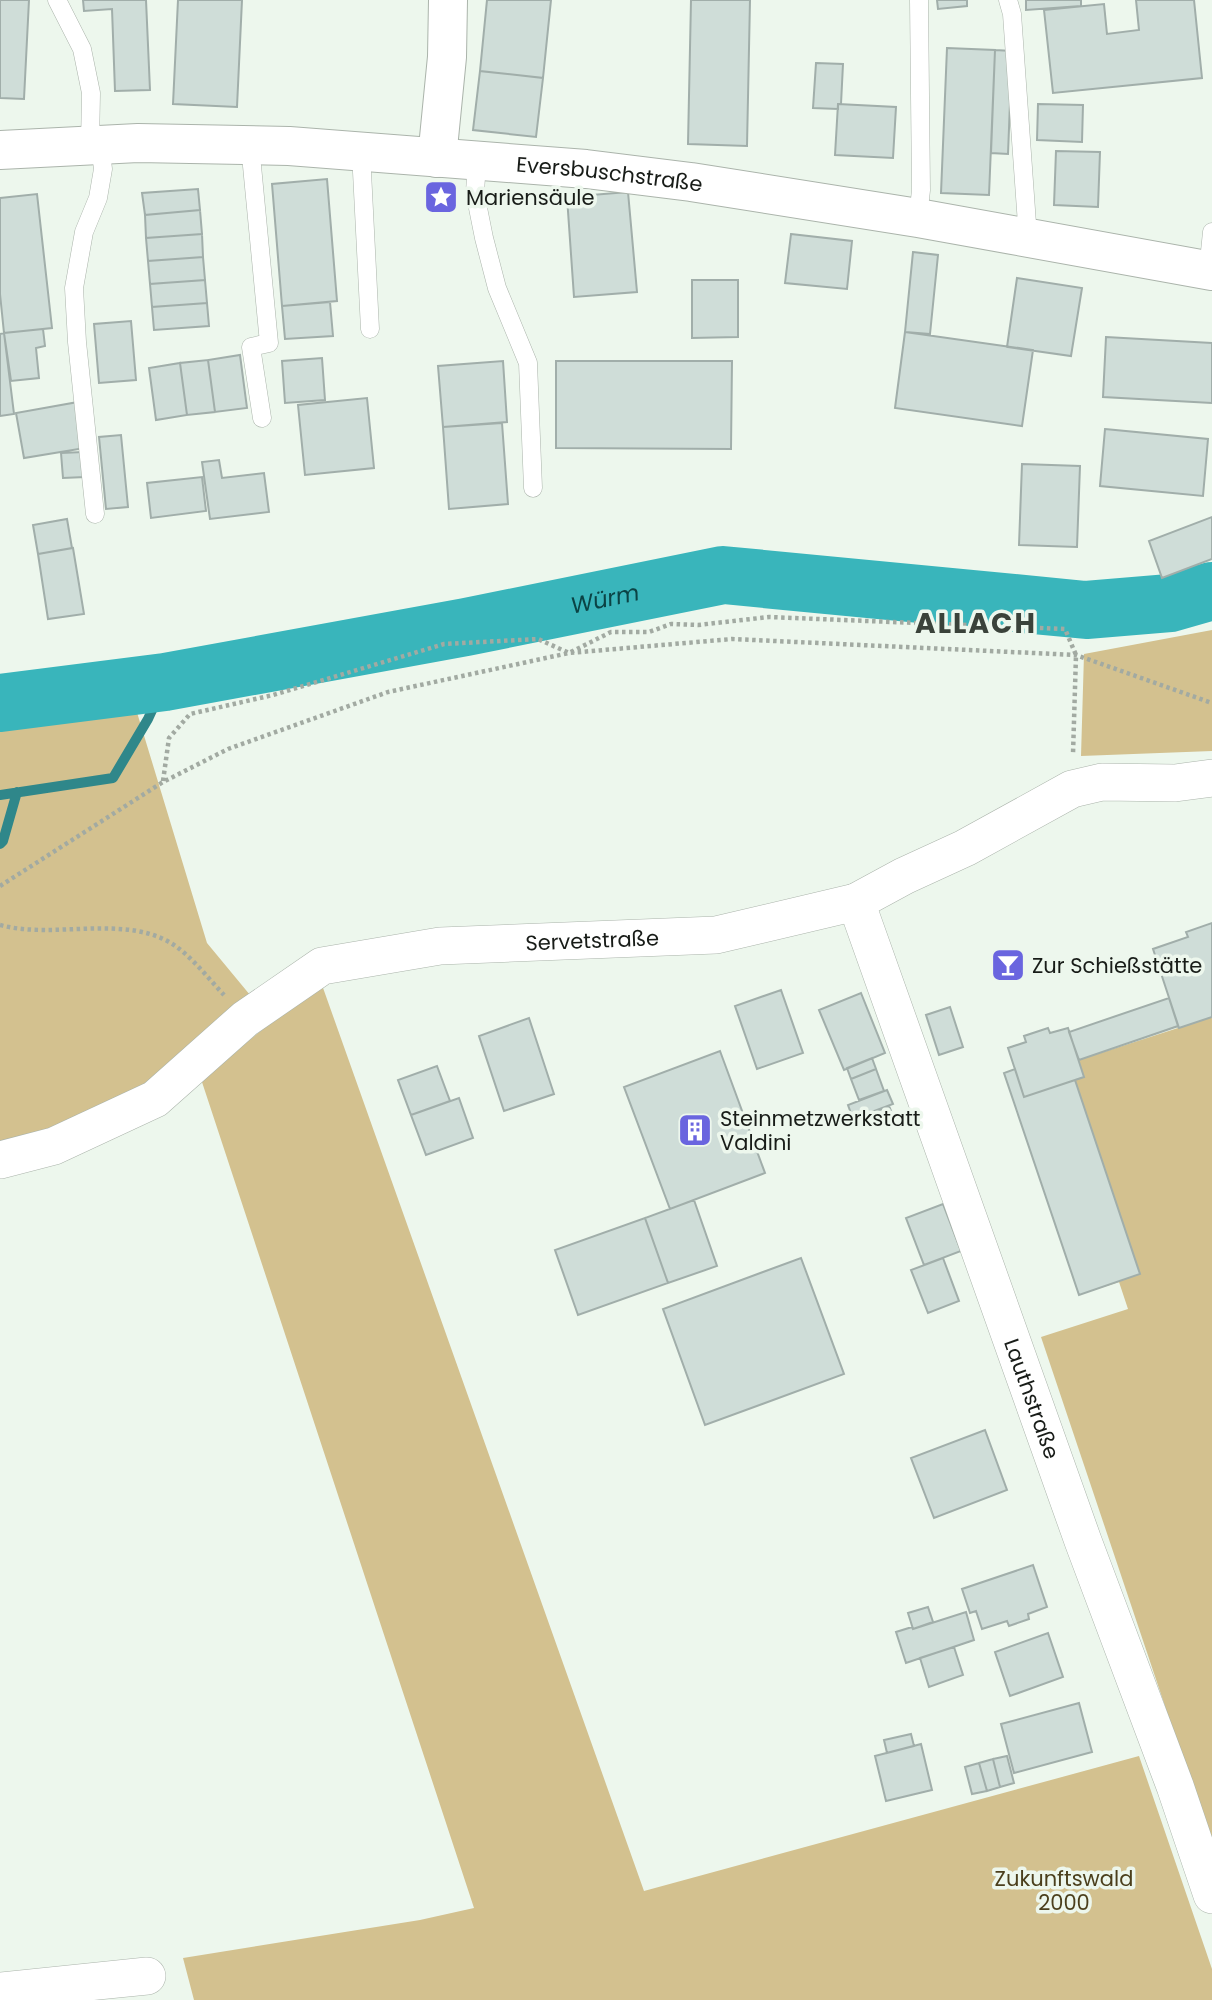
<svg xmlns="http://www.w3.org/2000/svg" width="1212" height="2000" font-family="Poppins,sans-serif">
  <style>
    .green { fill: #d3c18f }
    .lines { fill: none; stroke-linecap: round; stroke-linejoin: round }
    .stream { stroke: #2f878a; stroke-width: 10 }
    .river { stroke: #39b5bb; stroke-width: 58 }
    .building { fill: #cfddd8; stroke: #a1aeaa; stroke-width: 2 }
    .service-casing { stroke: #abb4ab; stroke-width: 19 }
    .minor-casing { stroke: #abb4ab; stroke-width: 38 }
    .tertiary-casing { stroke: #abb4ab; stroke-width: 40 }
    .secondary-casing { stroke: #abb4ab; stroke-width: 40 }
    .path { stroke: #a2aaa2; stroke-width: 4.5; stroke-dasharray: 3.5 3.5; stroke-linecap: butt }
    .service { stroke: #fff; stroke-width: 18 }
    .minor { stroke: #fff; stroke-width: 37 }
    .tertiary { stroke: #fff; stroke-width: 38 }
    .secondary { stroke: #fff; stroke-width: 38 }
    .labels { text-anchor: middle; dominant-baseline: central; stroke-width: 7; stroke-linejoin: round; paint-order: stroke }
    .street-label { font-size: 21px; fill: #181c18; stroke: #edf7ed }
    .poi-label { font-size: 21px; fill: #181c18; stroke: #edf7ed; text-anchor: start }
    .park-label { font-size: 21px; fill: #4b3f1c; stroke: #edf7ed }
    .water-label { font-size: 23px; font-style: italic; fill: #0b4345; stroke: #edf7ed }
    .district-label { font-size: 28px; font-weight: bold; letter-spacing: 2px; fill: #3a423a; stroke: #edf7ed }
  </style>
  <rect width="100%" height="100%" fill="#edf7ed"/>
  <path class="green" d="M 1212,630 L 1212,751 L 1081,756 L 1084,654 Z
    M 132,696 L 207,943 L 255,1001 L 136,1091 L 50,1130 L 0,1144 L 0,713 Z
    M 322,985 L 644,1891 L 1139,1756 L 1212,1969 L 1212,2000 L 194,2000 L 183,1958 L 420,1920 L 474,1908 L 201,1079 L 263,1029 Z
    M 1212,1017 L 1212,1846 L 1041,1337 L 1128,1309 L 1119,1282 L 1079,1295 L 1004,1073 L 1015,1069 L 1025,1097 L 1084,1077 L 1079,1060 Z"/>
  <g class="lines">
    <path class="stream" d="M 0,795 L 113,778 L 148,719 L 165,682
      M 0,844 L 3,841 L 17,792"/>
    <path class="river" id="s1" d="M 0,703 L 165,682 L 466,627 L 723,575 L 1086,610 L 1170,603 L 1212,591"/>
  </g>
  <path class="building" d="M 0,0 L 29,0 L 24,99 L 0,98 Z
    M 83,0 L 146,0 L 150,90 L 115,91 L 112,9 L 84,11 Z
    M 178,0 L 242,0 L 237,107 L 173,104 Z
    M 487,0 L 551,0 L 543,78 L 480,71 Z
    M 691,0 L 750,0 L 747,146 L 688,144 Z
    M 937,0 L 967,0 L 967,6 L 938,9 Z
    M 1026,0 L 1081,0 L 1081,6 L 1026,10 Z
    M 1136,0 L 1194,0 L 1202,78 L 1053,93 L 1044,10 L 1104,4 L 1107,34 L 1139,30 Z
    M 947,48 L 995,50 L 989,195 L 941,193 Z
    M 995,50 L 1012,51 L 1008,154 L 991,153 Z
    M 816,63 L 843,64 L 841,104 L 838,104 L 838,109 L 813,108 Z
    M 480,71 L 543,78 L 536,137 L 473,130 Z
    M 838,104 L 896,107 L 893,158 L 835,155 Z
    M 1038,104 L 1083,105 L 1082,142 L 1037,140 Z
    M 1056,151 L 1100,152 L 1098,207 L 1054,205 Z
    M 327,179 L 337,301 L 282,306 L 272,184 Z
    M 198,189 L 200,210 L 145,215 L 142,193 Z
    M 628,192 L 637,292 L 574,297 L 567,197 Z
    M 37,194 L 52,328 L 4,333 L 0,294 L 0,198 Z
    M 200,210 L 202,234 L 146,238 L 145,215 Z
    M 202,234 L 203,257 L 148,261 L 146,238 Z
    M 791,234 L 852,241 L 847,289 L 785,283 Z
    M 913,252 L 938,255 L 930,334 L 905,332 Z
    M 203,257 L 205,280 L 150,284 L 148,261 Z
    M 1017,278 L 1082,288 L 1071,356 L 1007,347 Z
    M 205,280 L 207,303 L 152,307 L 150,284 Z
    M 692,280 L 738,280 L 738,337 L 692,338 Z
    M 330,302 L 333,336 L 285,339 L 282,306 Z
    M 207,303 L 209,326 L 154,330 L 152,307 Z
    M 131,321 L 136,380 L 99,383 L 94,324 Z
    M 43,329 L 45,346 L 36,348 L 39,378 L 11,381 L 4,333 Z
    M 905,332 L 1033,350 L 1022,426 L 895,408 Z
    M 4,333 L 14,414 L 0,416 L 0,334 Z
    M 1106,337 L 1212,343 L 1212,403 L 1103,397 Z
    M 240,355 L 247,408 L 215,412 L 208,360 Z
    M 322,358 L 325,400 L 285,403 L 282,361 Z
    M 208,360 L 215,412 L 187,415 L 180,363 Z
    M 503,361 L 507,422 L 443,427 L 438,366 Z
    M 556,361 L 732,361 L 731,449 L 556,448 Z
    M 180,363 L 187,415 L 156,420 L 149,368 Z
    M 367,398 L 374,468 L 305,475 L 298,405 Z
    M 78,402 L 85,448 L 24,458 L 16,413 Z
    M 502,423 L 508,504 L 449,509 L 443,427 Z
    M 1105,429 L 1208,439 L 1203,496 L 1100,486 Z
    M 121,435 L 128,507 L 106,509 L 99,437 Z
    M 83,452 L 85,477 L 63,478 L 61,453 Z
    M 219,460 L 222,478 L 264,473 L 269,512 L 210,519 L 202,462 Z
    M 1022,464 L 1080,466 L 1077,547 L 1019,545 Z
    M 202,477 L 206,511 L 151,518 L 147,483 Z
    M 1212,517 L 1212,559 L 1162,578 L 1149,541 Z
    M 67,519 L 72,548 L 38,554 L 33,525 Z
    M 73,548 L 84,614 L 48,619 L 38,554 Z
    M 1212,923 L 1212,1017 L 1179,1028 L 1153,949 L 1188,937 L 1186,932 Z
    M 781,990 L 803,1053 L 757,1069 L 735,1006 Z
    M 861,993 L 885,1053 L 844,1070 L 819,1010 Z
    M 1169,998 L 1178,1026 L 1079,1060 L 1069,1032 Z
    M 950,1007 L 963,1047 L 939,1055 L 926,1015 Z
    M 529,1018 L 554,1094 L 504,1111 L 479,1036 Z
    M 1048,1028 L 1050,1033 L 1068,1028 L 1084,1077 L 1024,1097 L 1008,1048 L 1026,1042 L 1024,1036 Z
    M 720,1051 L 765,1173 L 670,1209 L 624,1087 Z
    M 872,1058 L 876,1069 L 851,1079 L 847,1068 Z
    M 437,1066 L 450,1101 L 411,1115 L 398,1080 Z
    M 876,1069 L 884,1091 L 859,1100 L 851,1079 Z
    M 1015,1069 L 1024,1097 L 1075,1080 L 1140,1274 L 1079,1295 L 1004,1073 Z
    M 887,1090 L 893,1104 L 853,1119 L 848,1105 Z
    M 459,1098 L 473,1138 L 426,1155 L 411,1115 Z
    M 889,1106 L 894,1118 L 872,1127 L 867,1115 Z
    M 694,1200 L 717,1266 L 668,1283 L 645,1218 Z
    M 943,1204 L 961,1251 L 924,1265 L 906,1218 Z
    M 645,1218 L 668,1283 L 578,1315 L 555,1250 Z
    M 801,1258 L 844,1374 L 705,1425 L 663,1309 Z
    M 943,1258 L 959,1301 L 928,1313 L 911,1270 Z
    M 985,1430 L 1007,1490 L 934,1518 L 911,1458 Z
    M 1033,1565 L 1047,1607 L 1028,1614 L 1029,1619 L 1009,1626 L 1007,1621 L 982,1629 L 976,1611 L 970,1613 L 962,1589 Z
    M 928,1607 L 933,1622 L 913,1629 L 908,1613 Z
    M 966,1612 L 974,1640 L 906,1663 L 896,1632 L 912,1627 L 913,1629 Z
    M 1048,1633 L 1063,1677 L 1010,1696 L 995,1652 Z
    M 954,1647 L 963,1675 L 929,1687 L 920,1658 Z
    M 1079,1703 L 1092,1752 L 1014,1773 L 1001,1724 Z
    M 911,1734 L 914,1746 L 887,1753 L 884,1740 Z
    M 921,1744 L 932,1790 L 886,1801 L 875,1756 Z
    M 1007,1756 L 1014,1783 L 1000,1787 L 993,1759 Z
    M 993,1759 L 1000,1787 L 987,1791 L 979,1763 Z
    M 979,1763 L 987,1791 L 972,1794 L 965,1767 Z"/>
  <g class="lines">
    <g class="service-casing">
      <path id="service" d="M 57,0 L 82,49 L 91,93 L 90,145
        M 1008,0 L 1012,14 L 1028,238
        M 250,145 L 269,343 L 251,347 L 262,418
        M 361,152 L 370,329
        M 477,160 L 475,193 L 484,238 L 497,288 L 528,363 L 533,488
        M 918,218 L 921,190 L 919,0
        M 1208,271 L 1212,232
        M 95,514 L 77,342 L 74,288 L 84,232 L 98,198 L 103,169 L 100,145"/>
    </g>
    <g class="minor-casing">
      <g id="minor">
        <path id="s2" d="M 856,902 L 1083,1541 L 1175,1786 L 1212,1895"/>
        <path id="s3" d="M 0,1160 L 54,1146 L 155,1099 L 245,1019 L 322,966 L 440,946 L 716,935 L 856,902 L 904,876 L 965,848 L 1072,789 L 1102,782 L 1175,783 L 1212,778"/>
        <path d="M 0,1991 L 147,1976"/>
      </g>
    </g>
    <g class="tertiary-casing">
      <path id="tertiary" d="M 437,158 L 447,57 L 448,0"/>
    </g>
    <g class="secondary-casing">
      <g id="secondary">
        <path id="s4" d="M 0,150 L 138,143 L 289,146 L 586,169 L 691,182 L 918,218 L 1212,271"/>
      </g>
    </g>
    <path class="path" d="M 163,781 L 169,738 L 190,714 L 273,695 L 444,644 L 538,639 L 569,653 L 611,632 L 649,632 L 671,624 L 698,625 L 769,617 L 1065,629 L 1076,655 L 1073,754
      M 0,886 L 163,782 L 228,749 L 388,692 L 569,653 L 732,639 L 1076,655 L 1212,703
      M 0,925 C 55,940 125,913 174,945 C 193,958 208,978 224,995"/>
    <use href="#service" class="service"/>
    <use href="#minor" class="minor"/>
    <use href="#tertiary" class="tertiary"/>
    <use href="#secondary" class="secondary"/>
  </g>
  <defs>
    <g id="sight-square" transform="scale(1.75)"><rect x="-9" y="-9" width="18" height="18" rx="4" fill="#6a65df" stroke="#edf7ed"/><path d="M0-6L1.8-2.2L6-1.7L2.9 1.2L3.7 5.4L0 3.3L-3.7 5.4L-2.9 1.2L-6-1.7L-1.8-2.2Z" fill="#fff"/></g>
    <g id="bar-square" transform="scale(1.75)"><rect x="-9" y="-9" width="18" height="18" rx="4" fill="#6a65df" stroke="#edf7ed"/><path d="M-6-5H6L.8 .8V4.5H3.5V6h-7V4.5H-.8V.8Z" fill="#fff"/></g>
    <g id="building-square" transform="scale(1.75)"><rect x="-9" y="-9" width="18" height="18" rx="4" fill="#6a65df" stroke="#edf7ed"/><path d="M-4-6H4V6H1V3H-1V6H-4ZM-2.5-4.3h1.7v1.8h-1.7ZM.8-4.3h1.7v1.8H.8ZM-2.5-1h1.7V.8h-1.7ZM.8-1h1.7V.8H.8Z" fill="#fff"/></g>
  </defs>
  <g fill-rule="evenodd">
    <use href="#sight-square" x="441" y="197"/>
    <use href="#bar-square" x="1008" y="965"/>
    <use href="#building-square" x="695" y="1130"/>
  </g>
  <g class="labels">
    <g class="street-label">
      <text stroke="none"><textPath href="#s4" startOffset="611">Eversbuschstraße</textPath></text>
      <text stroke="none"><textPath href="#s3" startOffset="653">Servetstraße</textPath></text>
      <text stroke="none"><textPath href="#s2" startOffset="527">Lauthstraße</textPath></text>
    </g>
    <g class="poi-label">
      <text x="466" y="197">Mariensäule</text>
      <text x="1032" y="965">Zur Schießstätte</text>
      <text x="720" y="1118">Steinmetzwerkstatt<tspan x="720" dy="24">Valdini</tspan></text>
    </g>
    <g class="park-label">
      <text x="1064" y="1878">Zukunftswald<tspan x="1064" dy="24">2000</tspan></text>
    </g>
    <g class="water-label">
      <text stroke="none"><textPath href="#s1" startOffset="614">Würm</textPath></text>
    </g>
    <g class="district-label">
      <text x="976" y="623">ALLACH</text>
    </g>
  </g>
</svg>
